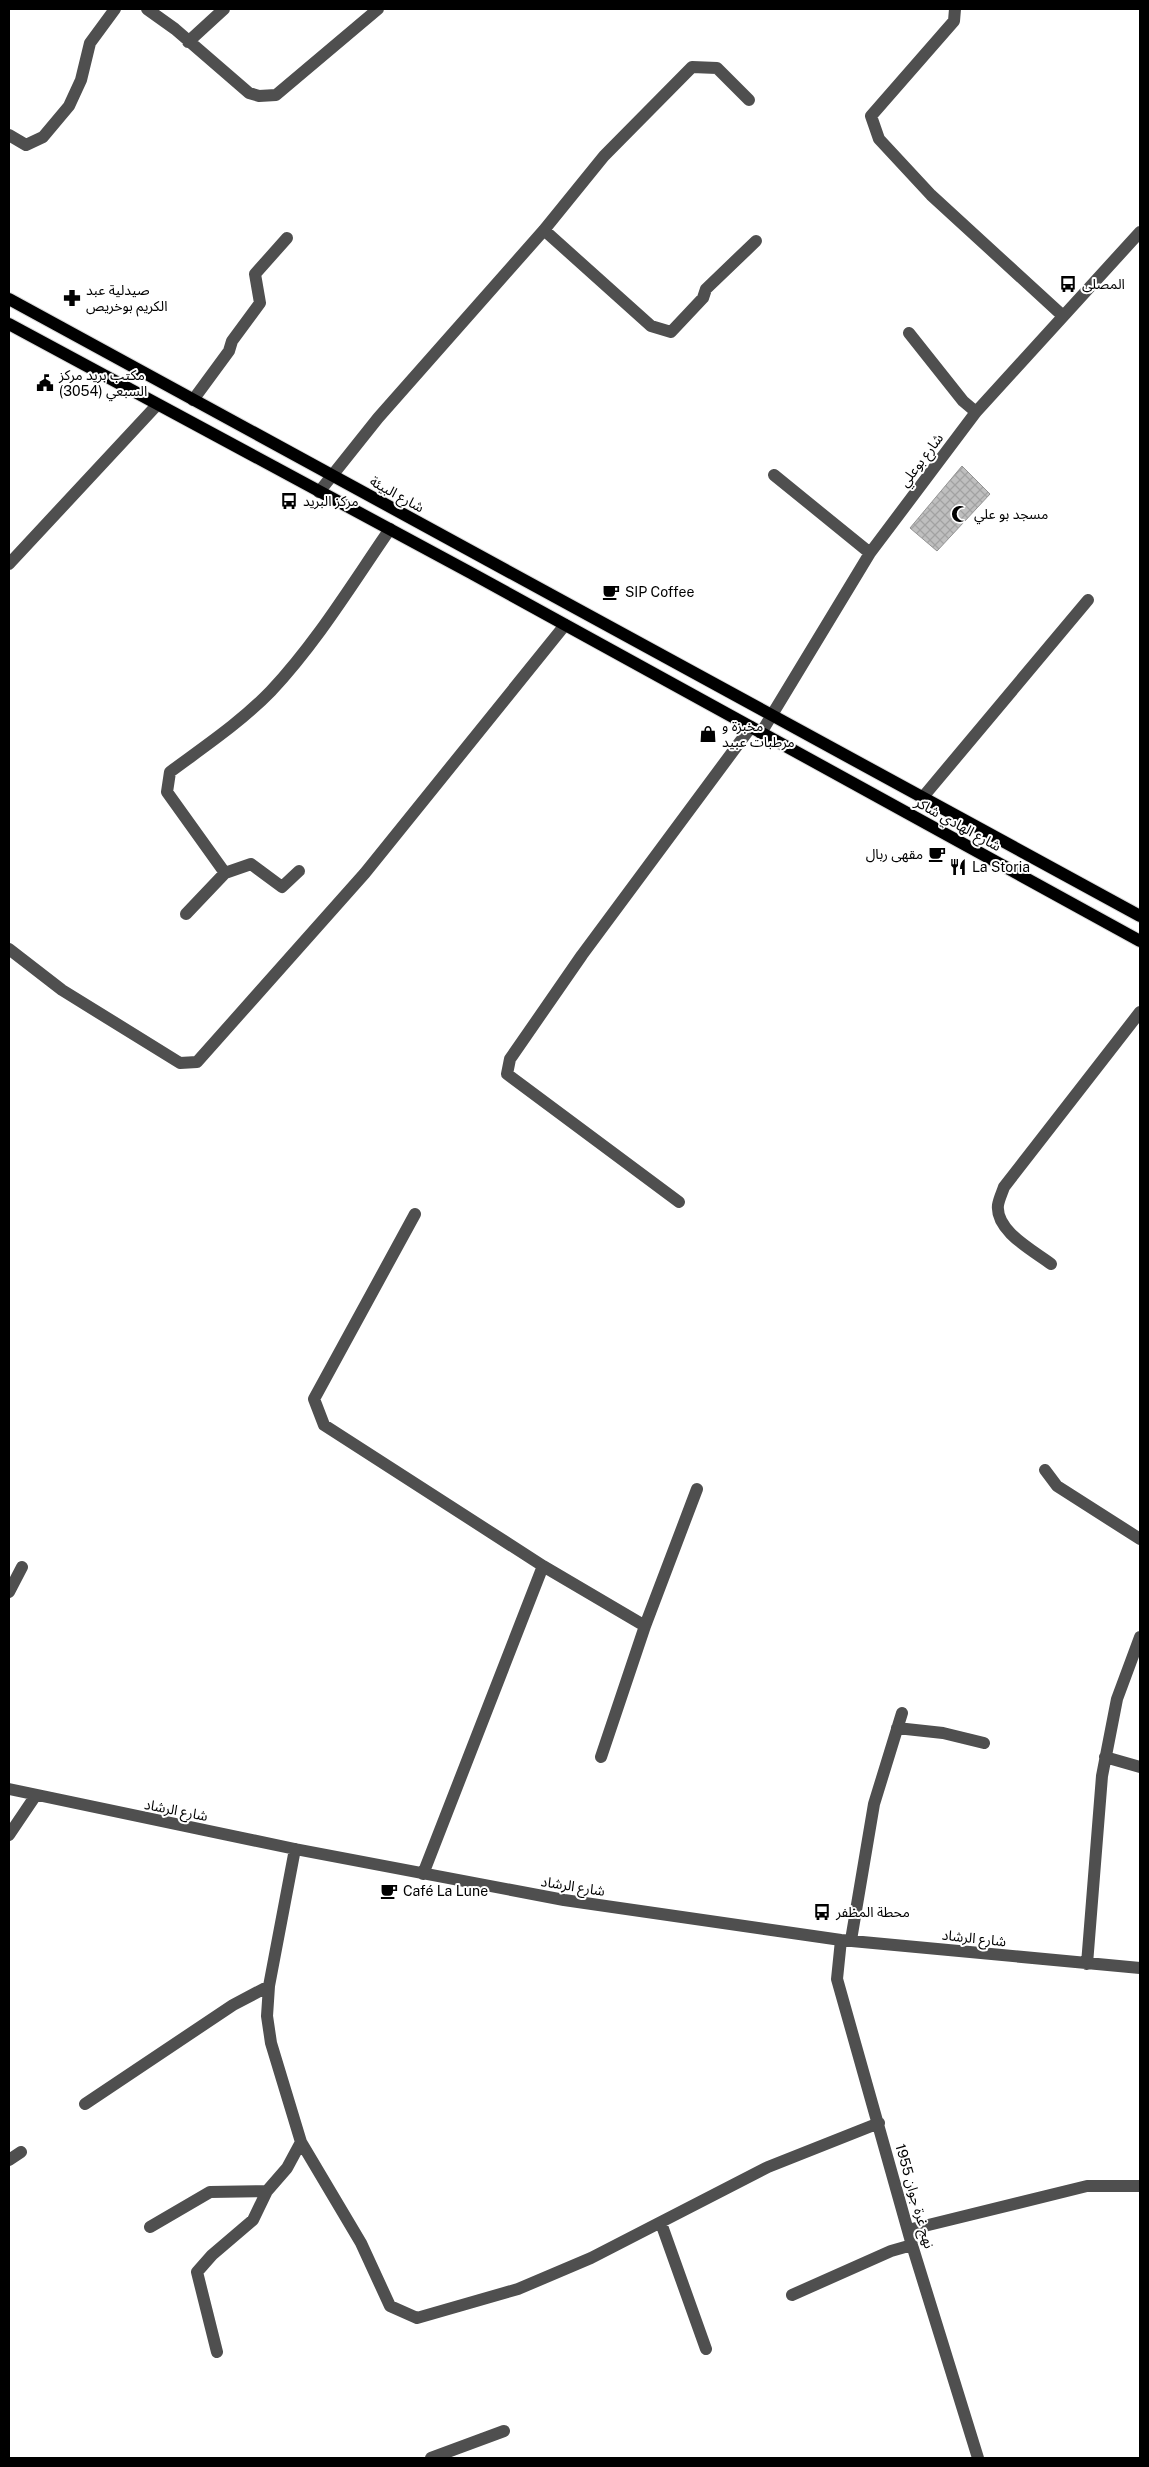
<svg xmlns="http://www.w3.org/2000/svg" width="1149" height="2467" font-family="'Public Sans','Noto Sans Arabic',sans-serif">
  <style>
    .building { fill: url(#building-cross-hatch); stroke: #939393 }
    .lines { fill: none; stroke-linecap: round; stroke-linejoin: round }
    .major-casing { stroke: #dbdbdb; stroke-width: 14 }
    .minor { stroke: #4f4f4f; stroke-width: 12 }
    .major { stroke: #000; stroke-width: 12 }
    .labels { text-anchor: middle; dominant-baseline: central; stroke-width: 4; stroke-linejoin: round; paint-order: stroke }
    .poi-label { font-size: 14px; fill: #000; stroke: #fff; text-anchor: start }
    .street-label { font-size: 14px; fill: #000; stroke: #fff }
  </style>
  <defs>
    <pattern id="building-cross-hatch" width="8" height="8" patternUnits="userSpaceOnUse" patternTransform="scale(1.25)"><rect width="8" height="8" fill="#bfbfbf"/><path d="M0 0l8 8M0 8l8-8" fill="none" stroke="#a2a2a2"/></pattern>
  </defs>
  <rect width="100%" height="100%" fill="#fff"/>
  <path class="building" d="M 962,466 L 990,494 L 937,551 L 910,528 Z"/>
  <g class="lines">
    <g class="major-casing">
      <path id="major" d="M 9,299 L 1140,916
        M 9,324 L 471,573 L 1140,941"/>
    </g>
    <path class="minor" d="M 147,9 L 175,29 L 249,93 L 259,96 L 276,95 L 378,9
      M 955,9 L 954,21 L 871,116 L 879,139 L 931,195 L 1063,316
      M 188,42 L 224,9
      M 9,135 L 26,145 L 43,137 L 69,106 L 81,80 L 90,43 L 115,9
      M 544,230 L 651,326 L 671,332 L 703,298 L 706,289 L 756,241
      M 909,333 L 963,401 L 976,412
      M 193,400 L 229,351 L 232,341 L 260,303 L 255,274 L 287,238
      M 774,475 L 870,553
      M 319,492 L 378,418 L 544,230 L 604,156 L 692,67 L 717,68 L 749,100
      M 9,564 L 157,405
      M 761,733 L 870,553 L 976,412 L 1140,232
      M 923,797 L 1088,600
      M 225,873 L 251,864 L 282,887 L 299,871
      M 186,914 L 225,873 L 167,792 L 170,772 C 205,746 241,722 271,691 C 317,642 352,584 390,529
      M 9,949 L 62,990 L 180,1063 L 197,1062 L 365,873 L 565,625
      M 679,1202 L 507,1074 L 510,1059 L 582,955 L 751,727
      M 415,1214 L 314,1399 L 324,1425 L 543,1566 L 423,1874
      M 1051,1264 C 1034,1251 995,1231 998,1205 C 999,1199 1002,1193 1004,1187 L 1140,1012
      M 1045,1470 L 1057,1486 L 1140,1539
      M 543,1566 L 645,1626 L 697,1489
      M 9,1592 L 22,1567
      M 897,1728 L 943,1733 L 984,1743
      M 601,1757 L 645,1626
      M 1105,1757 L 1140,1767
      M 9,1789 L 295,1849 L 564,1900 L 841,1940 L 1140,1968
      M 9,1835 L 36,1795
      M 841,1940 L 837,1979 L 912,2245 L 978,2458
      M 851,1940 L 874,1804 L 902,1713
      M 1087,1964 L 1102,1776 L 1117,1699 L 1140,1637
      M 85,2104 L 233,2005 L 269,1986
      M 301,2142 L 361,2243 L 390,2306 L 417,2318 L 518,2289 L 591,2258 L 768,2167 L 879,2123
      M 9,2160 L 21,2152
      M 661,2223 L 706,2349
      M 150,2227 L 210,2192 L 267,2191
      M 908,2230 L 1087,2186 L 1140,2186
      M 792,2295 L 891,2251 L 912,2245
      M 217,2352 L 197,2272 L 212,2255 L 253,2220 L 267,2191 L 287,2168 L 301,2142 L 271,2043 L 267,2016 L 269,1986 L 295,1849
      M 431,2458 L 504,2431"/>
    <use href="#major" class="major"/>
  </g>
  <defs>
    <g id="bus-bare" transform="scale(1.35)"><path d="M-5-6H5V4H4V6H2V4H-2V6H-4V4H-5ZM-3.5-4V0h7V-4ZM-3.5 1.2v1.5H-2V1.2ZM2 1.2v1.5H3.5V1.2Z" fill="#000" stroke="#fff" stroke-width="2.5" paint-order="stroke"/></g>
    <g id="pharmacy-bare" transform="scale(1.35)"><path d="M-2-6h4v4h4v4h-4v4h-4v-4h-4v-4h4Z" fill="#000" stroke="#fff" stroke-width="2.5" paint-order="stroke"/></g>
    <g id="civic-bare" transform="scale(1.35)"><path d="M-.6-6.5H3V-4.5H.6V-3L4-1V1h2V6H-6V1h2V-1L-.6-3ZM-1.2 2.5V6h2.4V2.5Z" fill="#000" stroke="#fff" stroke-width="2.5" paint-order="stroke"/></g>
    <g id="mosque-bare" transform="scale(1.35)"><path d="M3.5-4.9A6 6 0 1 0 3.5 4.9A5 5 0 1 1 3.5-4.9Z" fill="#000" stroke="#fff" stroke-width="2.5" paint-order="stroke"/></g>
    <g id="cafe-bare" transform="scale(1.35)"><path d="M-5.5-4.5H6V0H3Q3 3.5 0 3.5H-2.5Q-5.5 3.5-5.5 0ZM3-3.2v2h1.7v-2ZM-6 4.5H4V6H-6Z" fill="#000" stroke="#fff" stroke-width="2.5" paint-order="stroke"/></g>
    <g id="shop-bare" transform="scale(1.35)"><path d="M-5-2.5h2.3a2.7 3.5 0 0 1 5.4 0H5L5.5 6h-11ZM-1.5-2.5h3a1.5 2.3 0 0 0-3 0Z" fill="#000" stroke="#fff" stroke-width="2.5" paint-order="stroke"/></g>
    <g id="restaurant-bare" transform="scale(1.35)"><path d="M-5-6h1v4h1v-4h1v4h1v-4h1v5L-1.5 .5V6h-2V.5L-5-1ZM5-6V6H3V1.5H1.5Q1.5-4 5-6Z" fill="#000" stroke="#fff" stroke-width="2.5" paint-order="stroke"/></g>
  </defs>
  <g fill-rule="evenodd">
    <use href="#bus-bare" x="1068" y="284"/>
    <use href="#pharmacy-bare" x="72" y="298"/>
    <use href="#civic-bare" x="45" y="383"/>
    <use href="#bus-bare" x="289" y="501"/>
    <use href="#mosque-bare" x="960" y="514"/>
    <use href="#cafe-bare" x="611" y="592"/>
    <use href="#shop-bare" x="708" y="734"/>
    <use href="#cafe-bare" x="937" y="854"/>
    <use href="#restaurant-bare" x="958" y="867"/>
    <use href="#cafe-bare" x="389" y="1891"/>
    <use href="#bus-bare" x="822" y="1912"/>
  </g>
  <g class="labels">
    <g class="poi-label">
      <text x="1082" y="284">المصلى</text>
      <text x="86" y="290">صيدلية عبد<tspan x="86" dy="16">الكريم بوخريص</tspan></text>
      <text x="59" y="375">مكتب بريد مركز<tspan x="59" dy="16">السبعي (3054)</tspan></text>
      <text x="303" y="501">مركز البريد</text>
      <text x="974" y="514">مسجد بو علي</text>
      <text x="625" y="592">SIP Coffee</text>
      <text x="722" y="726">مخبزة و<tspan x="722" dy="16">مرطبات عبيد</tspan></text>
      <text x="923" y="854" text-anchor="end">مقهى ربال</text>
      <text x="972" y="867">La Storia</text>
      <text x="403" y="1891">Café La Lune</text>
      <text x="836" y="1912">محطة المظفر</text>
    </g>
    <g class="street-label">
      <text transform="translate(921 460) rotate(-53)">شارع بوعلي</text>
      <text transform="translate(397 494) rotate(29)">شارع البيئة</text>
      <text transform="translate(958 824) rotate(29)">شارع الهادي شاكر</text>
      <text transform="translate(176 1810) rotate(11)">شارع الرشاد</text>
      <text transform="translate(573 1886) rotate(9)">شارع الرشاد</text>
      <text transform="translate(974 1938) rotate(6)">شارع الرشاد</text>
      <text transform="translate(915 2196) rotate(74)">نهج غرة جوان 1955</text>
    </g>
  </g>
  <rect width="1149" height="2467" fill="none" stroke="#000000" stroke-width="20"/>
</svg>
